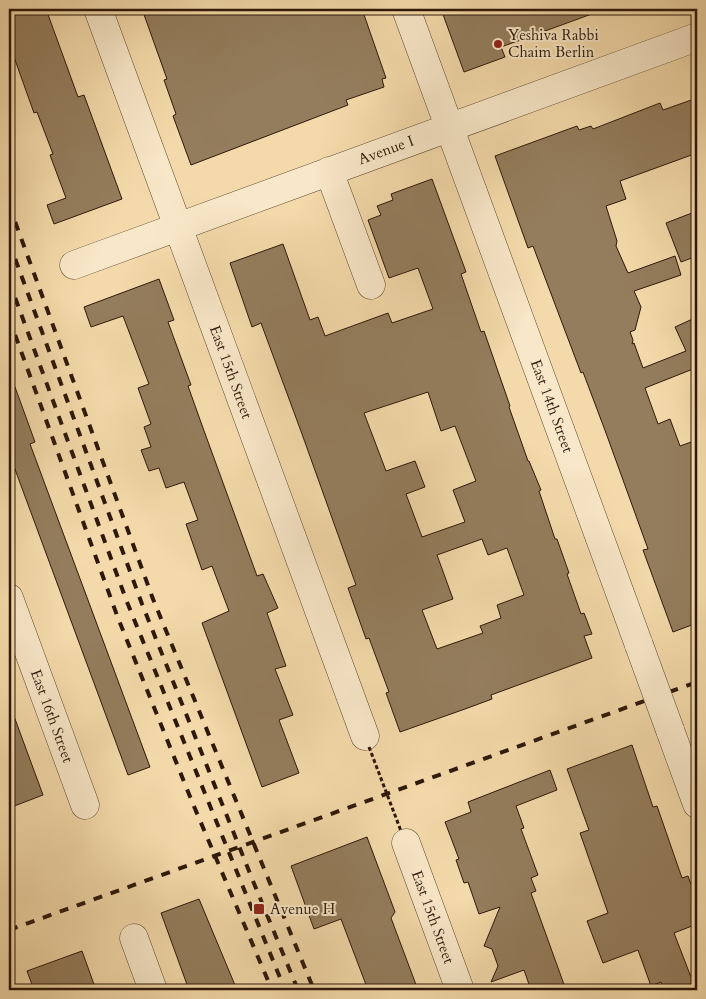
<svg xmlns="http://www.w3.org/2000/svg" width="706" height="999" font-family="Cardo,serif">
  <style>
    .building { fill: #947d5d; stroke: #2d1809; fill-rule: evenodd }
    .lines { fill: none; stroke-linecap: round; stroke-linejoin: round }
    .minor-casing { stroke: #5f4831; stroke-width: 29 }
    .minor { stroke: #f8e7c8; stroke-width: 28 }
    .rail { stroke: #2d1809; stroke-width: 4; stroke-dasharray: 9 9; stroke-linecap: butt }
    .minor-bridge-casing { stroke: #5f4831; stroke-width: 29; stroke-linecap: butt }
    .path-bridge { stroke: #2d1809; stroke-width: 3; stroke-dasharray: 4 2.5; stroke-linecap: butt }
    .minor-bridge { stroke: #f8e7c8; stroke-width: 28 }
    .poi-dot { fill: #8f2418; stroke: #f8e7c8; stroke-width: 2 }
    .labels { text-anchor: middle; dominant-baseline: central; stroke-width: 4; stroke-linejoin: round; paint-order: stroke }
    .poi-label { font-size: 15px; fill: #2d1809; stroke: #f8e7c8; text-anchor: start }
    .street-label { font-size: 15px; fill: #2d1809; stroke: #f8e7c8 }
  </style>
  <rect width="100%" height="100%" fill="#f4daaa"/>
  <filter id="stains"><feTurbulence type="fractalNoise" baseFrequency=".004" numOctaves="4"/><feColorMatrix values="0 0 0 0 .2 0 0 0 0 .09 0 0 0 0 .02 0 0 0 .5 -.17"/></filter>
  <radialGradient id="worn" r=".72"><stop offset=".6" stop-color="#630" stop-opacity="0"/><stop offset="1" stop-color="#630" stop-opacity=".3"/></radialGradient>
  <path class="building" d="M 9,9 L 46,9 L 78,97 L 84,95 L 122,199 L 54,224 L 47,205 L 66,198 L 50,155 L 53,154 L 37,112 L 34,113 L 9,43 Z
    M 142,9 L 362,9 L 386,78 L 382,79 L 384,87 L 346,100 L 348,105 L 191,165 L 173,116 L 176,114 L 164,80 L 167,79 Z
    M 441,9 L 600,9 L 600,11 L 501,47 L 505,57 L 464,72 Z
    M 697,98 L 697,153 L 620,181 L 626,199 L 606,206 L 617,241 L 616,246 L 628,273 L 675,256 L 681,275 L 634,291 L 641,307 L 635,330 L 630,332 L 633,340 L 632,344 L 634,343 L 643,368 L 686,351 L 675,327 L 697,317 L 697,378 L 693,369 L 645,388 L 658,424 L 670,419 L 680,446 L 697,440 L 697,623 L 673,632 L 643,550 L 648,549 L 606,433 L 583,372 L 581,373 L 533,246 L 528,248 L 495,156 L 577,126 L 579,130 L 591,126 L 593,129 L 660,103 L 663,110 Z
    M 432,179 L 466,272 L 461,274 L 481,332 L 484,331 L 510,406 L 509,407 L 528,461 L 529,461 L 541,490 L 539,491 L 555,539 L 557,539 L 569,573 L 567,574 L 581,614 L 584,613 L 592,634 L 584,636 L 592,658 L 491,695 L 492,699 L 465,709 L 400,732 L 386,693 L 389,692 L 369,638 L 366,639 L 348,588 L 356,585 L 302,434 L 261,323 L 252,327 L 230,263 L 283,244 L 310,320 L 318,317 L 325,336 L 388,313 L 392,323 L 433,309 L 418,268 L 389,278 L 368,220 L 381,215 L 377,206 L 393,200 L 391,194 ZM 428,392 L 441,431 L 455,426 L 476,481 L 453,490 L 465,522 L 422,537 L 406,494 L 425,487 L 415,461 L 386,471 L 364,413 ZM 482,539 L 488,555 L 507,548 L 524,595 L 497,605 L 501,618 L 480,626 L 483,633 L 437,649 L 422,610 L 453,599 L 437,555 Z
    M 697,211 L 697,256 L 681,262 L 666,223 Z
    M 159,279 L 174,320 L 168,322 L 191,385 L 188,386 L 203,428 L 257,576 L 263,574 L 278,608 L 267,613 L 286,666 L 275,669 L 293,715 L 279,720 L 299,773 L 262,787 L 202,623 L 229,611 L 212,566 L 202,570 L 186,524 L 198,520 L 184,482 L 166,488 L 159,468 L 149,471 L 141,450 L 151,447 L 144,427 L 151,424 L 138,388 L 149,384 L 139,358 L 123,316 L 91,327 L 84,307 Z
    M 9,376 L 11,376 L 35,442 L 30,444 L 150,767 L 128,775 L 9,453 Z
    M 9,708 L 11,708 L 43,795 L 9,808 Z
    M 632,745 L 653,807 L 657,806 L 682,878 L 688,876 L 697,901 L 697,924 L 674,933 L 696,990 L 664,990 L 661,982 L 651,986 L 638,950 L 603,963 L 587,921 L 608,913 L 580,833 L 589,830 L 567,769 Z
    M 550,770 L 557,790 L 516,806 L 524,828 L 521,829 L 538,875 L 531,878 L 536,891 L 531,893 L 566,990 L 531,990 L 524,970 L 491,982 L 498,966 L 492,949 L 484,946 L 500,907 L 479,914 L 468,882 L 464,883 L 456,860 L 459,859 L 445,822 L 471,812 L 468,802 Z
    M 367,837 L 395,912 L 391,918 L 418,990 L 368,990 L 341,919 L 314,929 L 291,866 Z
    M 199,899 L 237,990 L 189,990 L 161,913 Z
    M 82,951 L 96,990 L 34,990 L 27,971 Z"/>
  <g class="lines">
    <g class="minor-casing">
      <path id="minor" d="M 98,9 L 365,736
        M 406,9 L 639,645
        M 329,171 L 371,285
        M 74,265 L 697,37
        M 9,598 L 85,805
        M 670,730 L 697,804
        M 406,843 L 460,990
        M 134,938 L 153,990"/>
    </g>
    <use href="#minor" class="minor"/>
    <path class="rail" d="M 9,205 L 153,599 L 314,990
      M 9,242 L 142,604 L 253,881 L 298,990
      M 9,281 L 127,602 L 285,990
      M 9,318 L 118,618 L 193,804 L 272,990
      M 9,930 L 697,682"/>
    <g class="minor-bridge-casing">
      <path id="minor-bridge" d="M 639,645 L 670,730"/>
    </g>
    <path class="path-bridge" d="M 369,747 L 401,831"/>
    <use href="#minor-bridge" class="minor-bridge"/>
  </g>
  <g class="poi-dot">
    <circle cx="498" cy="44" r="5"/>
    <rect x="253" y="903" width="12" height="12" rx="2.5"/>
  </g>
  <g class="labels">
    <g class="poi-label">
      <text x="508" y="35">Yeshiva Rabbi<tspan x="508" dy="17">Chaim Berlin</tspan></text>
      <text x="270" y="909">Avenue H</text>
    </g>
    <g class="street-label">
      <text transform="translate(386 150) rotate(-20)">Avenue I</text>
      <text transform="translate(231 372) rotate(70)">East 15th Street</text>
      <text transform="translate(552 406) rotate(70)">East 14th Street</text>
      <text transform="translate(52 716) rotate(70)">East 16th Street</text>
      <text transform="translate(433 917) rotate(70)">East 15th Street</text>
    </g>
  </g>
  <rect width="706" height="999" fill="none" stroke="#f4daaa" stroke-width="30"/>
  <rect x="10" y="10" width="686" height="979" fill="none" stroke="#2d1809" stroke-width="2.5"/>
  <rect x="15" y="15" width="676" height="969" fill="none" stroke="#2d1809"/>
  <rect width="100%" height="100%" filter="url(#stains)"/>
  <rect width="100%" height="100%" fill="url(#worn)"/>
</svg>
